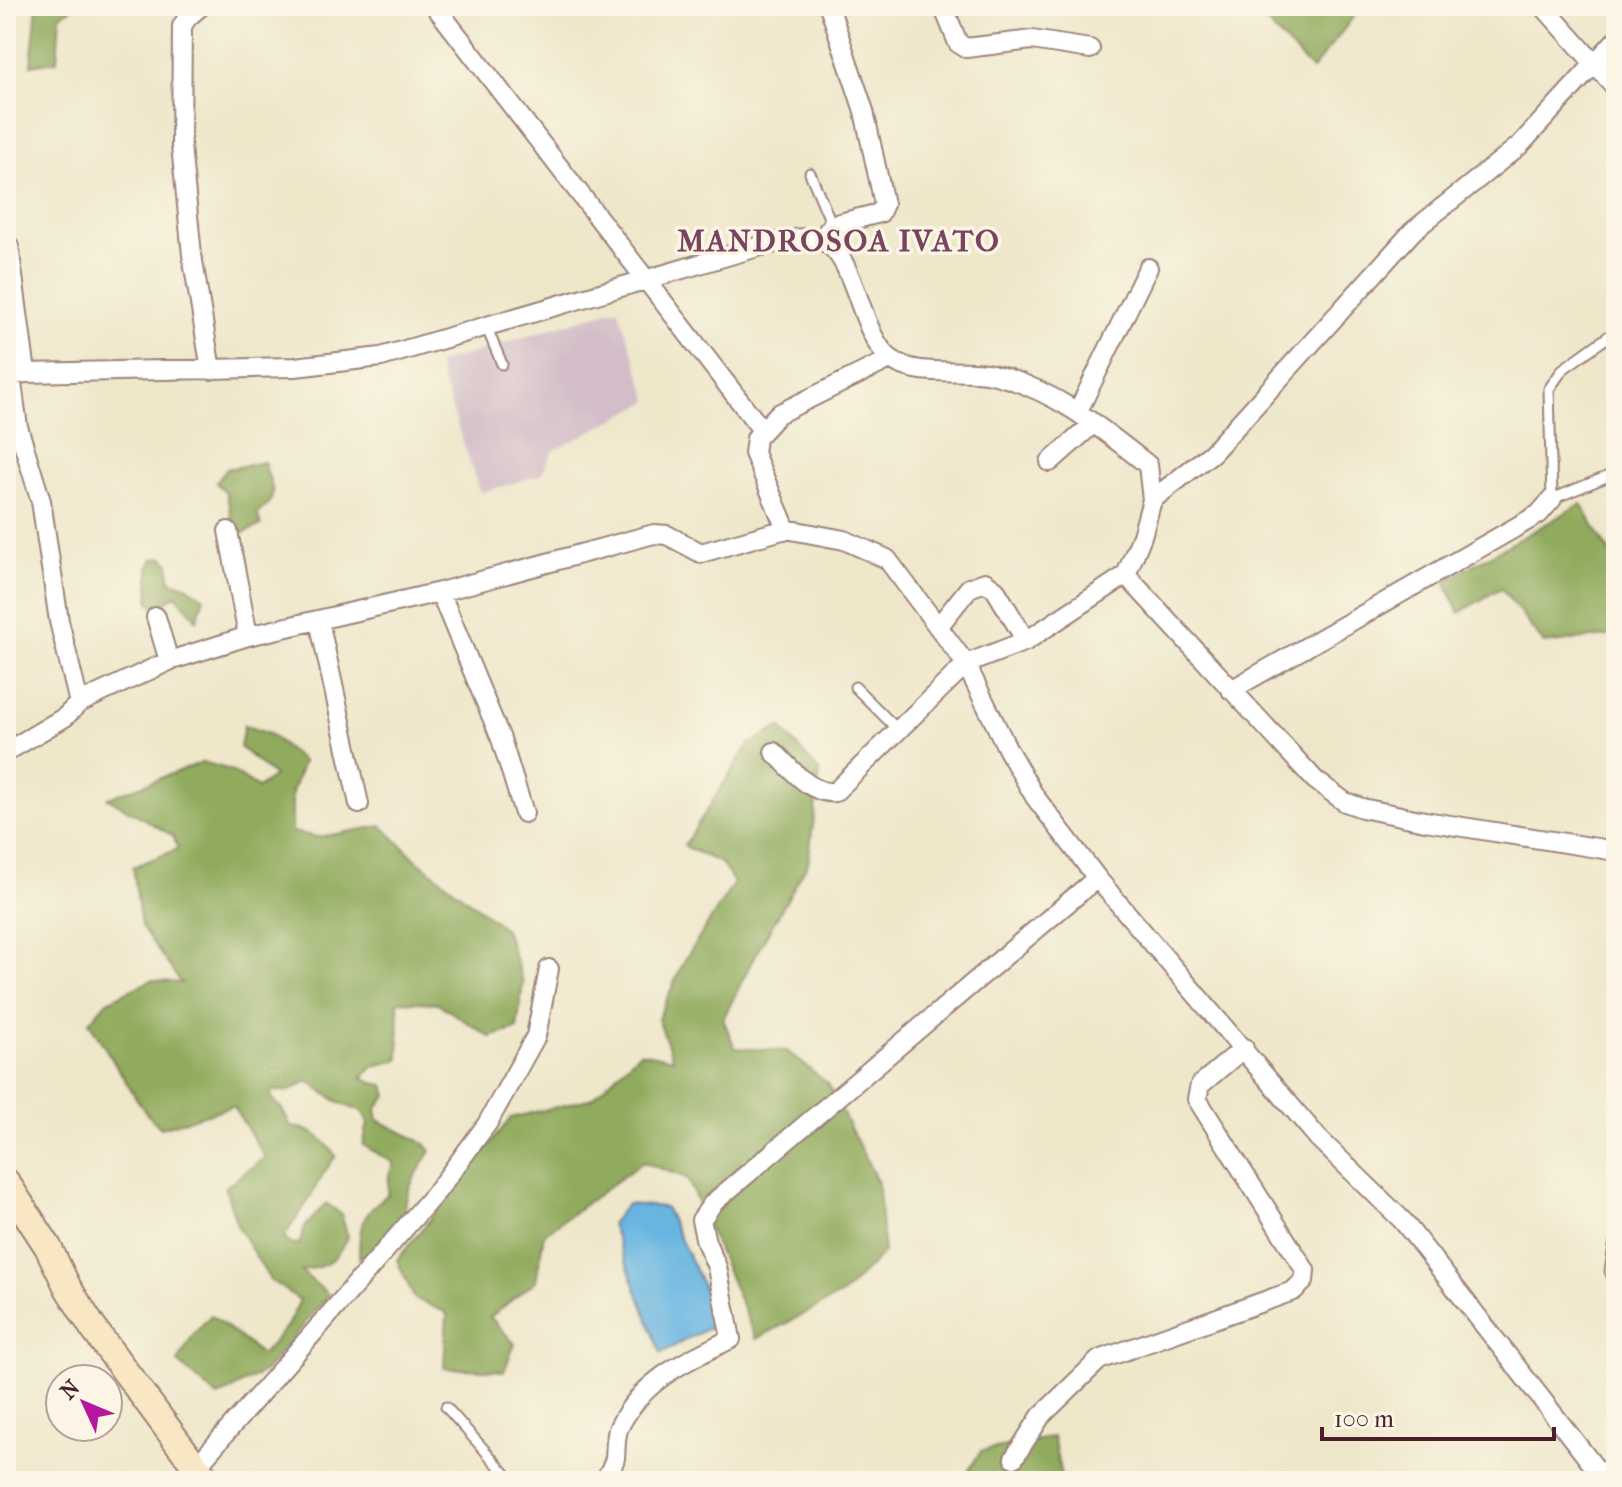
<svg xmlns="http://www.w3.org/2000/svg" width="1622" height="1487" font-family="'IM FELL French Canon',serif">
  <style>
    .industrial { fill: #d2bdc8 }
    .forest { fill: #90ab5d; stroke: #6d6544; stroke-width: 2 }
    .water { fill: #67b5e1; stroke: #586a86; stroke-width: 2 }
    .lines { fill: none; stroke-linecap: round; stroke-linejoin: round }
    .lane-casing { stroke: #9c837a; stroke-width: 13 }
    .street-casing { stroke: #9c837a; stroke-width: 22 }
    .secondary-casing { stroke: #9c837a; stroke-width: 30 }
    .lane { stroke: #fff; stroke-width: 9 }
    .street { stroke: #fff; stroke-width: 18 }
    .secondary { stroke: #f9e7c3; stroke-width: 26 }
    .labels { text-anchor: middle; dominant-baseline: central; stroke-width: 7; stroke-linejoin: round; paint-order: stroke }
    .district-label { font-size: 30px; font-weight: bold; letter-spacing: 2px; fill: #784560; stroke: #fcf5e5 }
  </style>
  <rect width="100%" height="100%" fill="#fcf5e5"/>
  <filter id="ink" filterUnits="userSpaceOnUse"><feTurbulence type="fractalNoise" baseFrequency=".0125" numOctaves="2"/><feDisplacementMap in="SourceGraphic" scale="16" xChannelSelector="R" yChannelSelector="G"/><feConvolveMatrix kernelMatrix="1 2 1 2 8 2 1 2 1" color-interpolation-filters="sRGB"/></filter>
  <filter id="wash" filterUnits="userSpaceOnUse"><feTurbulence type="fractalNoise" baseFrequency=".006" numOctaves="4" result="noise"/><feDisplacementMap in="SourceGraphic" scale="32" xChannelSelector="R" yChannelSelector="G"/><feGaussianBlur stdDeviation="1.8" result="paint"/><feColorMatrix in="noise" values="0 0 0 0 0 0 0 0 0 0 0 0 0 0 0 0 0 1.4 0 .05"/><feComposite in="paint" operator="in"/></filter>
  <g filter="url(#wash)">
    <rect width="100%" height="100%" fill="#eee7ca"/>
    <path class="industrial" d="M 618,308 L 649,401 L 553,451 L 541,475 L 480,493 L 437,364 Z"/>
    <path class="forest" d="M 37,6 L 75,6 L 60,16 L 57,61 L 31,65 Z
      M 1266,6 L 1362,6 L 1312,70 L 1263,19 Z
      M 264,462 C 271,487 282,497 257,513 L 261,525 L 244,533 L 234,529 L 226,492 L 216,483 L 227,469 Z
      M 1581,504 L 1616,563 L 1616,635 L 1544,644 L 1501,588 L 1459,613 L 1445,581 Z
      M 163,557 L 169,563 L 170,581 L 186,586 L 204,598 L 197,620 L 176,595 L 157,608 L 149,602 L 149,568 L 153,559 Z
      M 244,725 L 271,735 L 303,762 L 292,792 L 292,832 L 318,837 L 382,826 L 418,861 L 505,929 L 523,982 L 517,1029 L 490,1037 L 437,1003 L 398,1001 L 399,1060 L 374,1066 L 362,1077 L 373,1083 L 384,1085 L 387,1096 L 376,1109 L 378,1120 L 425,1144 L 431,1151 C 418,1172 400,1194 407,1219 L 383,1245 L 359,1258 C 359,1225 361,1215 388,1194 L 389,1175 L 394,1163 L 363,1145 L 368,1123 L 362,1110 C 343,1109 323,1091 308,1081 L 288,1092 L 272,1090 L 271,1098 L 282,1109 L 291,1127 C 313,1128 323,1139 336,1156 C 326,1169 319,1180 312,1194 C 304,1209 292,1223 284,1238 L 292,1245 L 299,1244 L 305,1227 L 326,1203 L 341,1214 L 348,1237 C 334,1261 329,1267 301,1271 L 329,1295 L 264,1372 L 218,1397 L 178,1362 L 192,1336 L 211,1315 L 262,1355 L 287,1326 L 300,1300 L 270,1280 L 237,1225 L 225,1187 L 265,1157 L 233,1106 L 161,1128 L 145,1112 L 89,1022 L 107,1001 L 152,980 L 181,983 L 141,926 L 133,867 L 178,849 L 173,836 L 108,798 L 203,762 L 230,770 L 258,788 L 274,776 L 240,747 Z
      M 780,727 L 820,772 L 808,863 L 754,957 L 723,1019 L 735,1048 L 787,1051 L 828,1084 L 878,1183 L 884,1252 L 844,1293 L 756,1339 L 687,1178 L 643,1162 L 544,1234 L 536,1281 L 490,1317 L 515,1344 L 504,1371 L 444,1368 L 447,1313 L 414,1298 L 397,1260 L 511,1118 L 593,1098 L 640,1052 L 673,1059 L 658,1019 L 683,963 L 734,883 L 721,863 L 684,846 L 749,744 Z
      M 1053,1437 L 1062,1481 L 962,1481 L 981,1451 Z"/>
    <path class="water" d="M 627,1204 L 665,1207 L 720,1322 L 661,1353 L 611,1224 Z"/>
  </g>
  <g filter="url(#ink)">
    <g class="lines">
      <g class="lane-casing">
        <path id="lane" d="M 810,173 L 832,225
          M 486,326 L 502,364
          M 1616,331 L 1563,369 L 1549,389 L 1552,499 L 1616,473
          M 855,687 L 898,730
          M 1616,1234 L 1610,1271 L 1616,1285
          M 446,1407 L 512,1481"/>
      </g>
      <g class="street-casing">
        <path id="street" d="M 201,6 L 188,17 L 182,26 L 181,146 L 192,255 L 211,370
          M 435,6 L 762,430
          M 943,6 L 958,43 L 966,48 L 1032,40 L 1090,49
          M 1543,6 L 1616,88
          M 821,240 L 832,225 L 880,213 L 884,204 L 864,111 L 829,6
          M 9,246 L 26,373
          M 11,376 L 18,427 L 41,501 L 59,621 L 79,703
          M 6,377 L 26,373 L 295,367 L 381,357 L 761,246 C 778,243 804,234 821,240 C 857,254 859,336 891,359 C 918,379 961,367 992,374 C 1054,389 1100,427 1148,465 L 1152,500 L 1142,536 L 1126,575 L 1315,780 L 1345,802 L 1362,808 L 1425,821 L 1616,851
          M 1078,411 L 1148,268
          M 1050,462 L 1094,423
          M 1152,500 L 1212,453 L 1413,231 L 1520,145 L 1616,40
          M 786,529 L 754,453 L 756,438 L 778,414 L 890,359
          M 228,531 L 248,636
          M 440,592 L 501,739 L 524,813
          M 156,617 L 169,661
          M 319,621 L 359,804
          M 938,627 L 969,588 L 985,582 L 995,589 L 1026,641
          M 1231,690 L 1539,514 L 1552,499
          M 6,752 L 65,717 L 79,703 L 169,661 L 248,636 L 440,592 L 654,534 L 667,535 L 701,553 L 786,529 L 844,540 L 887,559 L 966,664 L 1026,641 L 1126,575
          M 1097,878 L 1318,1138 L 1403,1221 L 1596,1469
          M 1014,1458 L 1041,1416 L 1099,1360 L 1293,1291 L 1304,1281 L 1305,1270 L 1197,1099 L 1200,1085 L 1244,1048
          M 196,1467 L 438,1190 L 487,1124 L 536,1036 L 549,969
          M 605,1481 C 608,1474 613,1466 615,1458 C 616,1448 615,1436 619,1427 C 642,1380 687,1360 731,1339 L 717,1267 L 706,1242 L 701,1220 L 713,1203 L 1097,878 L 1035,797 L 1008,750 L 966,664 L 835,792 C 810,795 790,767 774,752"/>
      </g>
      <g class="secondary-casing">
        <path id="secondary" d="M 6,1182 L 48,1247 L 68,1288 L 93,1328 L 196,1467 L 209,1481"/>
      </g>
      <use href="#lane" class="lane"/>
      <use href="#street" class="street"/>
      <use href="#secondary" class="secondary"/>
    </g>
  </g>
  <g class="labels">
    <g class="district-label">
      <text x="839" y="241">MANDROSOA IVATO</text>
    </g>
  </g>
  <rect width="1622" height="1487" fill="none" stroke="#fcf5e5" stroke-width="32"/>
  <g transform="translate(84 1403) rotate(314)"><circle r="38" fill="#fcf5e5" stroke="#b59f9b" stroke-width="2"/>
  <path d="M0-6L14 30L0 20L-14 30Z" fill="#b5179e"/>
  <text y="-12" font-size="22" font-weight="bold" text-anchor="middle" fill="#4a1f2b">N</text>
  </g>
  <path d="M1322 1427v12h232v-12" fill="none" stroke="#4a1f2b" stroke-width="4"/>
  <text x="1334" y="1427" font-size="24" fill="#4a1f2b" stroke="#fcf5e5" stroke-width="6" paint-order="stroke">100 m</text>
</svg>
